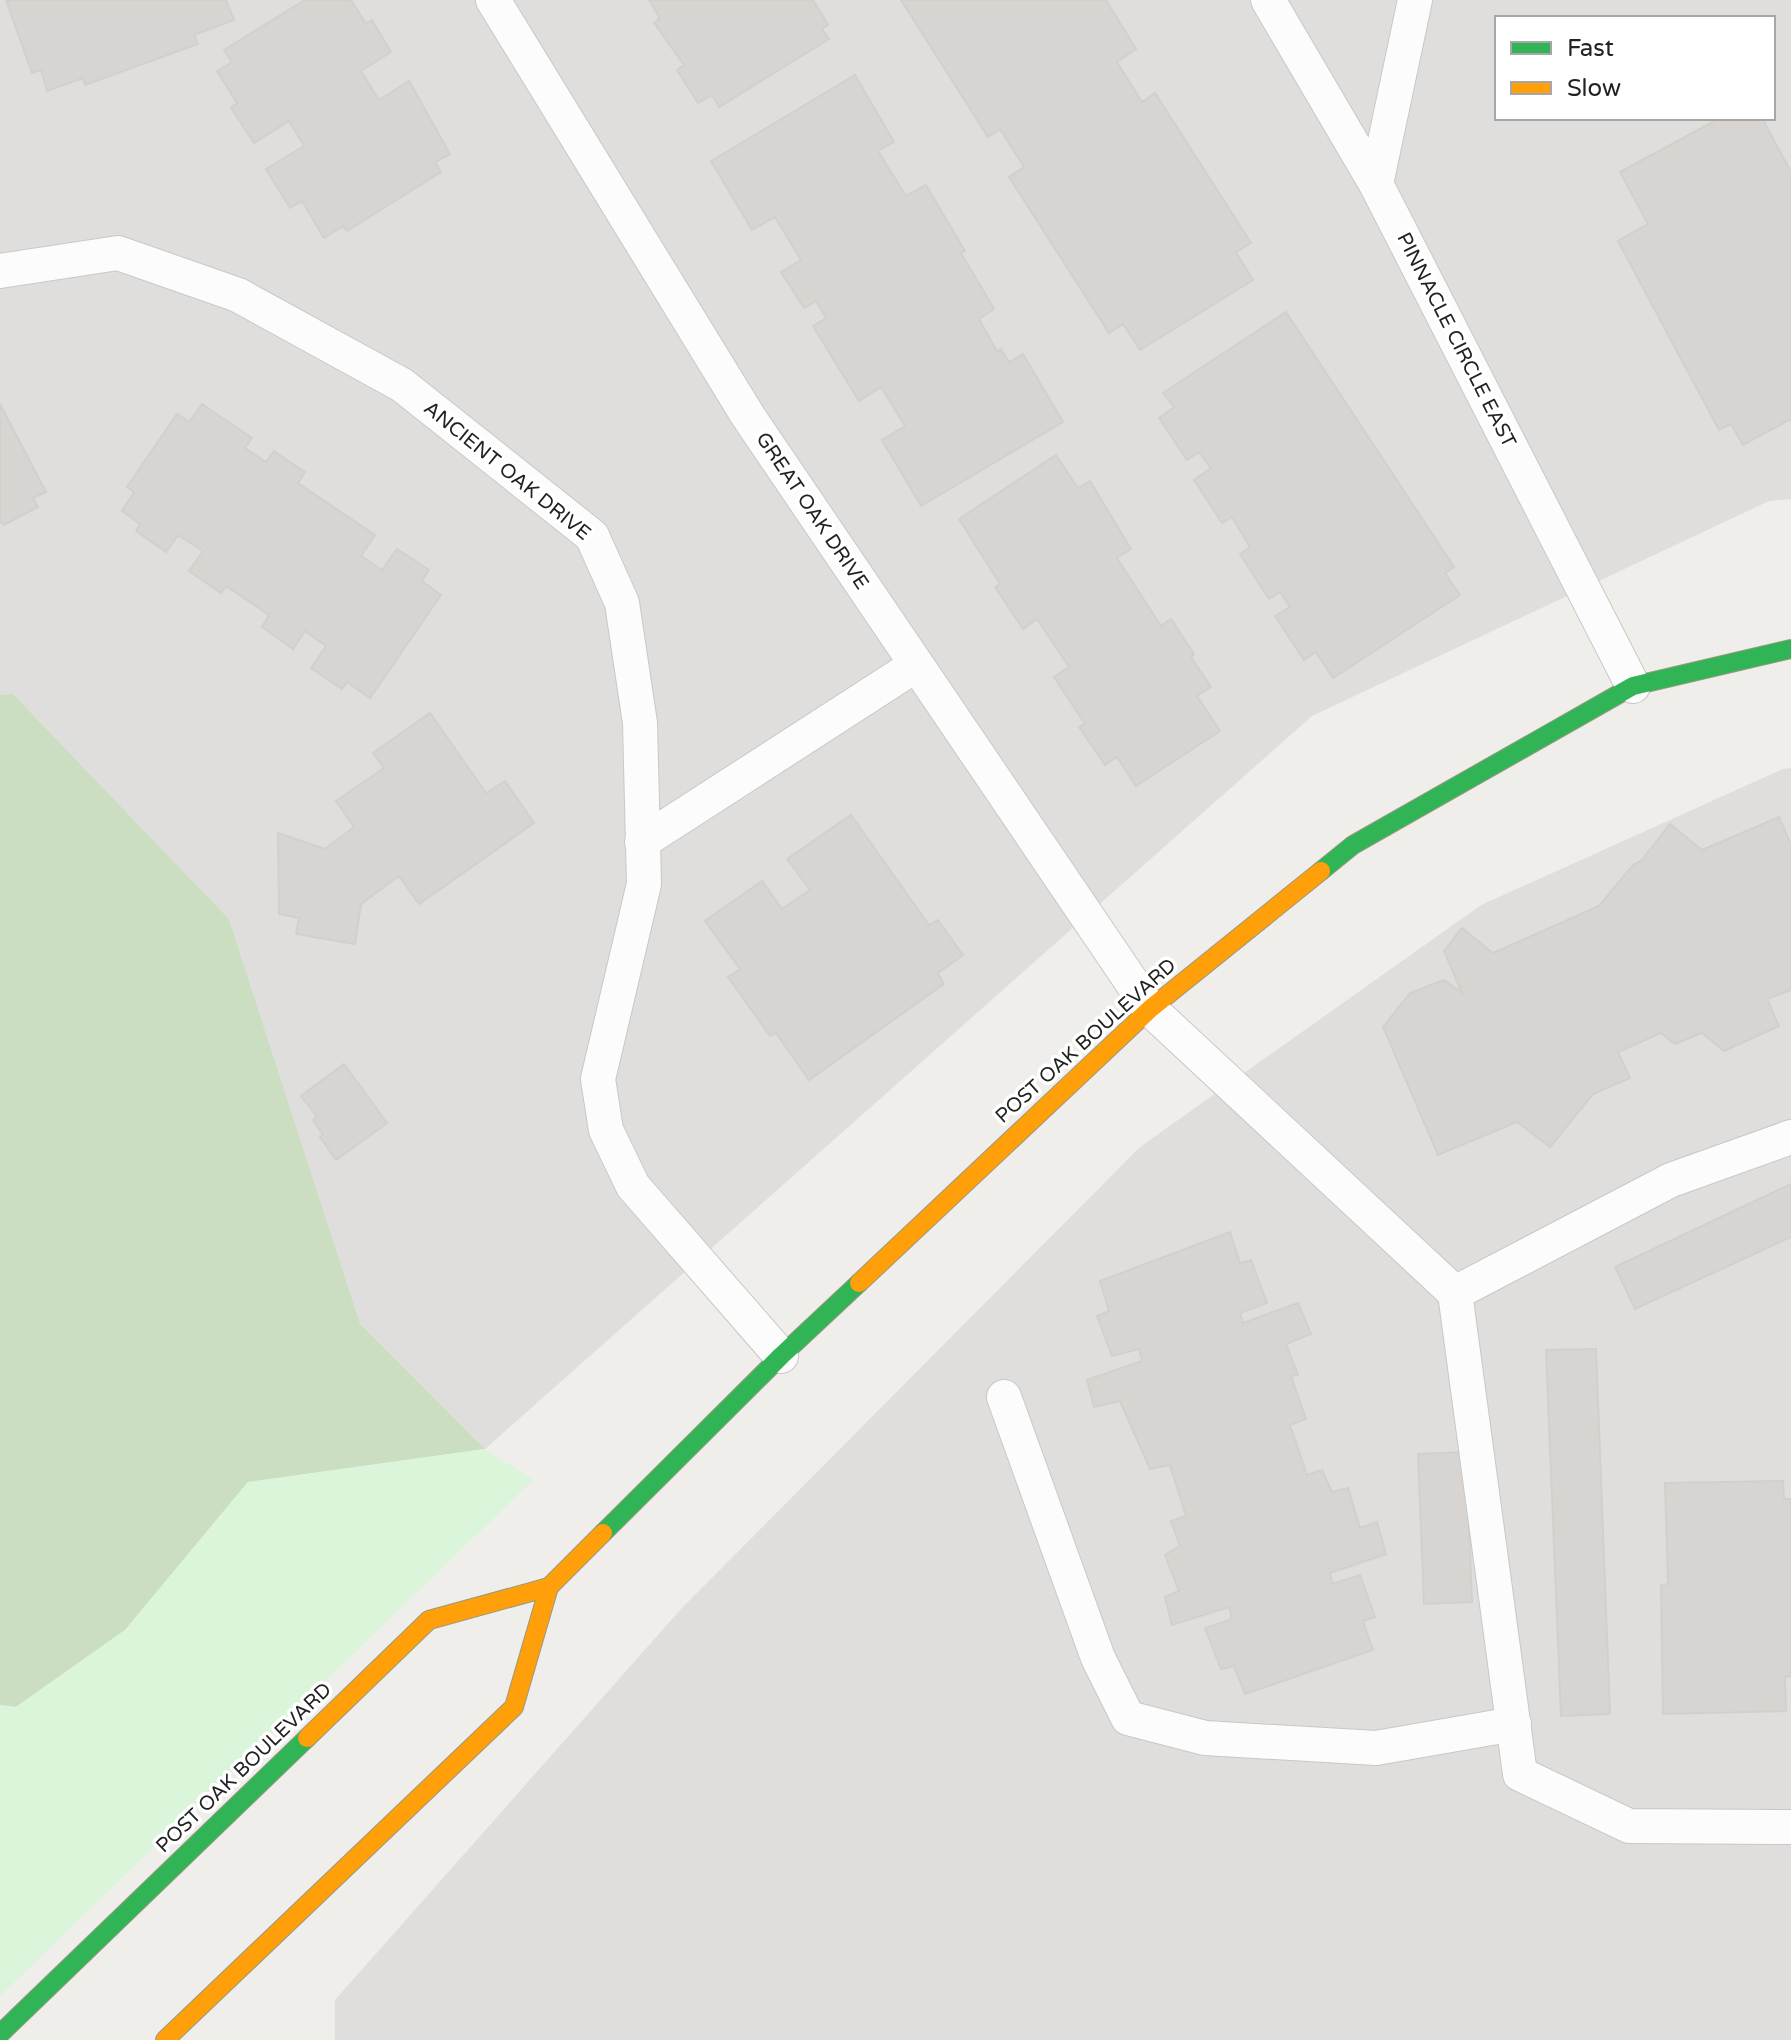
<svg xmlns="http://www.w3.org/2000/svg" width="1791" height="2040" font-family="'Varela Round',sans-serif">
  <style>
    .residential { fill: #dfdedc; fill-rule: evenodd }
    .forest { fill: #cbdec1 }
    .park { fill: #daf5da }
    .building { fill: #d7d4d2; stroke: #d3d0cc; stroke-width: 2 }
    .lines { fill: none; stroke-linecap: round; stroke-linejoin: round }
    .lane-casing { stroke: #c9c8c7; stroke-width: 36 }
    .fast-casing { stroke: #999a82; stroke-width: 20 }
    .slow-casing { stroke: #999a82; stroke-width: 20 }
    .lane { stroke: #fdfcfc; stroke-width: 34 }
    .fast { stroke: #30b455; stroke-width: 18 }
    .slow { stroke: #ff9f0a; stroke-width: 18 }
    .labels { text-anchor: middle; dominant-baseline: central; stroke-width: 7; stroke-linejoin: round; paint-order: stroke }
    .street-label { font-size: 20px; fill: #222; stroke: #fff }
  </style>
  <rect width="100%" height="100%" fill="#f0eeeb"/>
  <path class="residential" d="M 0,0 L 1791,0 L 1791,499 L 1769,501 L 1312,716 L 485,1449 L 360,1325 L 229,919 L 13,694 L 0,695 ZM 1497,18 L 1773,18 L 1773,118 L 1497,118 Z
    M 1791,768 L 1791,2040 L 335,2040 L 335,2000 L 680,1610 L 1140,1147 L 1481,905 L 1783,769 Z"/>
  <path class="forest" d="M 13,694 L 229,919 L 360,1324 L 485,1449 L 248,1482 L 125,1630 L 16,1707 L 0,1705 L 0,695 Z"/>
  <path class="park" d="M 485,1449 L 533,1480 L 0,1996 L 0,1705 L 16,1707 L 125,1630 L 248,1482 Z"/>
  <path class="building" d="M 6,0 L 226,0 L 234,20 L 194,35 L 198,44 L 85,85 L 83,78 L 47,91 L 41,70 L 32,73 Z
    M 305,0 L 351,0 L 366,24 L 372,20 L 391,52 L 361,71 L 379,100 L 409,81 L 450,154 L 435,162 L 441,172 L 347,231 L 343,226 L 324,238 L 302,201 L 290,208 L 266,169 L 304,146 L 289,121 L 254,143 L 231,108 L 237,103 L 217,71 L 232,62 L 224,50 Z
    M 649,0 L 813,0 L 828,25 L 822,29 L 829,39 L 719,107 L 712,95 L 698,103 L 677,70 L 684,65 L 654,23 L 660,18 Z
    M 901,0 L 1106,0 L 1136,49 L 1117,62 L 1142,102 L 1155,93 L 1251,243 L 1236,252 L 1253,280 L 1140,350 L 1123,324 L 1109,333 L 1009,177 L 1024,167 L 1000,129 L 988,137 Z
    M 855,75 L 894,142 L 878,151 L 906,196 L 926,185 L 965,251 L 961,253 L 994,309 L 979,319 L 997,351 L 1001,349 L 1009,362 L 1023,354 L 1063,422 L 921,506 L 882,440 L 905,426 L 881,387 L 859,401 L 813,326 L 826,318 L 816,301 L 804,308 L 781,272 L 801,260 L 775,217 L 752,230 L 711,161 Z
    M 1720,118 L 1762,118 L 1791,172 L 1791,419 L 1743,445 L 1731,424 L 1719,430 L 1618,241 L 1648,224 L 1620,172 Z
    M 1286,312 L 1454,567 L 1445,573 L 1460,595 L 1333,678 L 1316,652 L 1304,660 L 1275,616 L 1290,607 L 1280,592 L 1269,599 L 1240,554 L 1250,547 L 1232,517 L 1222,523 L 1194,480 L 1211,468 L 1199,452 L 1187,460 L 1159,418 L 1174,407 L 1163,393 Z
    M 0,404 L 46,492 L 33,498 L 38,507 L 4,525 L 0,521 Z
    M 202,404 L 252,438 L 245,448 L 266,462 L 274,451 L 305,472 L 298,483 L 375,535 L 361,556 L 382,570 L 397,549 L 429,570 L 422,581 L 441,595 L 370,698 L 347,682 L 342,689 L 311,668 L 326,646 L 305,631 L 293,649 L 262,627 L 269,615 L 226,586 L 221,593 L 189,571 L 203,551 L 178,535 L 166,552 L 136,531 L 140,524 L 122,511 L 134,492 L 127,487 L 177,414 L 189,422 Z
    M 1056,455 L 1078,488 L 1090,481 L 1131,549 L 1117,558 L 1161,626 L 1171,619 L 1194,654 L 1191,657 L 1211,687 L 1197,696 L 1220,731 L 1136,786 L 1117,757 L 1105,765 L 1079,727 L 1085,724 L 1054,677 L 1069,667 L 1037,619 L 1023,629 L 995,587 L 1000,584 L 959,519 Z
    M 430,713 L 486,793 L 505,781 L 534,823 L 419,904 L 399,876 L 361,904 L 355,944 L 296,934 L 299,918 L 279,914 L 278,833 L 325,849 L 354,827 L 336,801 L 384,768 L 373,753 Z
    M 851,815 L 929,925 L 938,920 L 963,955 L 938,973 L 944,984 L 809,1080 L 776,1033 L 770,1036 L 728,977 L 740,969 L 705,921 L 762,881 L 782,909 L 810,890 L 787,859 Z
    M 1779,817 L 1791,845 L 1791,990 L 1767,999 L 1779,1026 L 1724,1051 L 1702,1033 L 1675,1044 L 1661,1033 L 1618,1052 L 1630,1078 L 1593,1094 L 1550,1147 L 1517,1122 L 1438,1155 L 1383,1027 L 1410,993 L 1444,980 L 1462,993 L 1444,951 L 1462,928 L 1493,953 L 1599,906 L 1633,865 L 1641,861 L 1670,824 L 1702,850 Z
    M 344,1064 L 387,1123 L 336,1160 L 320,1137 L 323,1135 L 313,1120 L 317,1117 L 301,1096 Z
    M 1791,1184 L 1791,1237 L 1635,1309 L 1615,1267 Z
    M 1230,1232 L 1240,1263 L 1251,1260 L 1267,1303 L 1240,1313 L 1243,1323 L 1298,1303 L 1311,1334 L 1286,1344 L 1298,1375 L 1291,1376 L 1306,1419 L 1290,1425 L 1307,1475 L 1322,1470 L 1332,1492 L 1348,1488 L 1360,1528 L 1377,1522 L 1386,1554 L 1330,1573 L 1332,1584 L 1360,1575 L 1375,1617 L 1363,1621 L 1373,1650 L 1245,1694 L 1234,1666 L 1221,1669 L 1205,1628 L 1232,1619 L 1229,1607 L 1172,1625 L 1165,1597 L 1179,1591 L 1165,1555 L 1180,1546 L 1171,1521 L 1186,1516 L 1170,1465 L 1150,1469 L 1120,1401 L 1094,1407 L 1087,1380 L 1142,1361 L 1139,1349 L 1112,1356 L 1097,1316 L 1109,1311 L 1100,1281 Z
    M 1596,1349 L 1610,1714 L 1561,1716 L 1546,1350 Z
    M 1466,1452 L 1472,1602 L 1424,1604 L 1418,1454 Z
    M 1783,1481 L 1784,1499 L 1791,1499 L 1791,1676 L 1785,1677 L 1786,1711 L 1663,1714 L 1661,1585 L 1668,1584 L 1665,1483 Z"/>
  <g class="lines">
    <g class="lane-casing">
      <path id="lane" d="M 493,0 L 748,416 L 1150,1009 L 1455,1293 L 1671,1180 L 1791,1137
        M 1268,0 L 1376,184 L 1633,686
        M 1376,184 L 1415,0
        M 0,271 L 118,253 L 238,295 L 402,385 L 592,536 L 622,603 L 640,723 L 644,884 L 598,1079 L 606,1130 L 633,1186 L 781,1356
        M 642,842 L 916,665
        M 1455,1293 L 1520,1774 L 1629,1826 L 1791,1827
        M 1004,1397 L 1098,1658 L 1128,1718 L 1205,1738 L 1376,1748 L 1514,1724"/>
    </g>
    <g class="fast-casing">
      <path id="fast" d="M 1321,871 L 1353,845 L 1633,686 L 1791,649
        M 603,1533 L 781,1356 L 859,1283
        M 0,2034 L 307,1738"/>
    </g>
    <g class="slow-casing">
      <path id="slow" d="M 859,1283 L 1150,1009 L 1321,871
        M 307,1738 L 429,1620 L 549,1587
        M 165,2040 L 514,1707 L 549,1587 L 603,1533"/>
    </g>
    <use href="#lane" class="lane"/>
    <use href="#fast" class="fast"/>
    <use href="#slow" class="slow"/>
  </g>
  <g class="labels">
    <g class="street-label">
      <text transform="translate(1456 340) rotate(63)">PINNACLE CIRCLE EAST</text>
      <text transform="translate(507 471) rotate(39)">ANCIENT OAK DRIVE</text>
      <text transform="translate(812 511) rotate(56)">GREAT OAK DRIVE</text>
      <text transform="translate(1086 1041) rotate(-42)">POST OAK BOULEVARD</text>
      <text transform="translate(244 1768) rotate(-44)">POST OAK BOULEVARD</text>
    </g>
  </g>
  <rect x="1495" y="16" width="280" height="104" fill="#ffffff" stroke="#a7a7a7" stroke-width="2"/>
  <rect x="1511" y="42" width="40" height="12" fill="#30b455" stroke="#a7a7a7" stroke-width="2"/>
  <text x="1567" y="56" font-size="24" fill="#222222">Fast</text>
  <rect x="1511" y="82" width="40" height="12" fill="#ff9f0a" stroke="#a7a7a7" stroke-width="2"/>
  <text x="1567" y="96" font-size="24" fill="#222222">Slow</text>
</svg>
